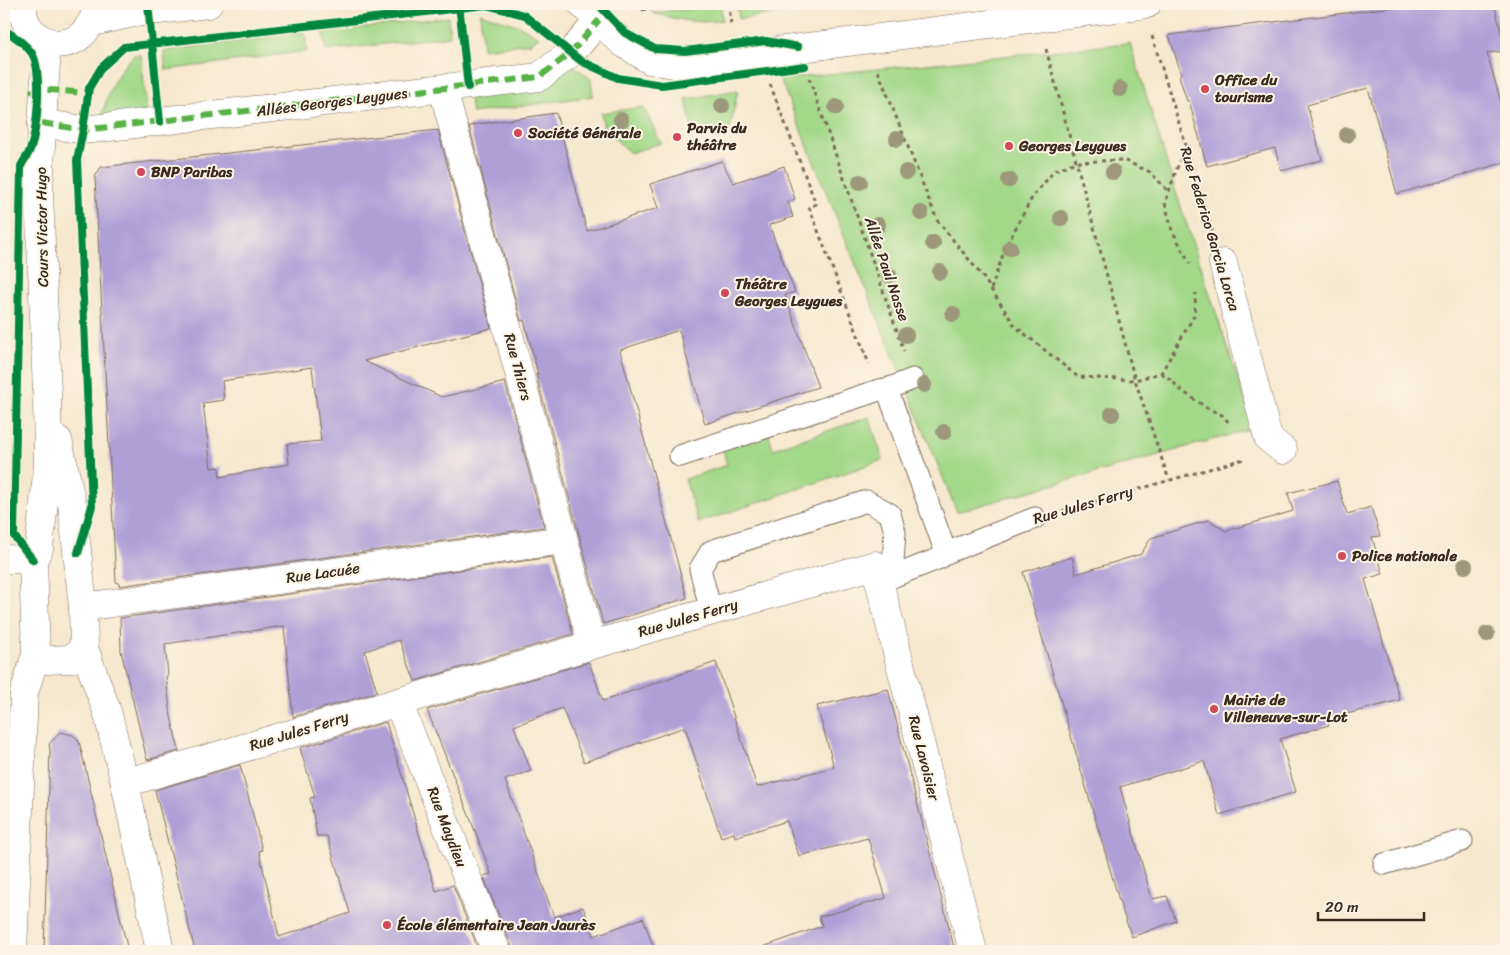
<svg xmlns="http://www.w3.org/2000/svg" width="1510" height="955" font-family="Sriracha,sans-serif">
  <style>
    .green { fill: #a3d888; stroke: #6f8153 }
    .building { fill: #ae9fd7; fill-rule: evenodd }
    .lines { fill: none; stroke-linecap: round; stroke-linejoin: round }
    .lane-casing { stroke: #7c6c5c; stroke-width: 23 }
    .street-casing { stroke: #7c6c5c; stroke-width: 29 }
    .secondary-casing { stroke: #7c6c5c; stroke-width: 29 }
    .path { stroke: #7c6c5c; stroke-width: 3; stroke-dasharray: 4 4; stroke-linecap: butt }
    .lane { stroke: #fff; stroke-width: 21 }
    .street { stroke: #fff; stroke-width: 28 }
    .secondary { stroke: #fff; stroke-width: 28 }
    .quiet { stroke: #57b245; stroke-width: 6; stroke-dasharray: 12 6; stroke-linecap: butt }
    .cycleway-casing { stroke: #fcf5e5; stroke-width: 11 }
    .cycleway { stroke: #00873e; stroke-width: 8 }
    .tree { fill: #9d987c }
    .poi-dot { fill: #d1495b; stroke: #fcf5e5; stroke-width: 2 }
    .labels { text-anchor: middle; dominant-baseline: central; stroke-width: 4; stroke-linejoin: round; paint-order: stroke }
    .poi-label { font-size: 15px; font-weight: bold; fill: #3b2a1e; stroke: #fcf5e5; text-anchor: start }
    .street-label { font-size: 15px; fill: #3b2a1e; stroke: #fcf5e5 }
  </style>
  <rect width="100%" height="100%" fill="#fcf5e5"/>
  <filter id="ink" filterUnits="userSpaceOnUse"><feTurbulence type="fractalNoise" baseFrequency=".02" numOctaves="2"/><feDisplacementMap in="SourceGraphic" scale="10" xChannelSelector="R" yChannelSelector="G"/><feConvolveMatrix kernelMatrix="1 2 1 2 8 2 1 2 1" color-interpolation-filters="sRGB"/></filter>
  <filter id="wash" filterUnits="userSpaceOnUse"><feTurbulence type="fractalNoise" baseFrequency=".0096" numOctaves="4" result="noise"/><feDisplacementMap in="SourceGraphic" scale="20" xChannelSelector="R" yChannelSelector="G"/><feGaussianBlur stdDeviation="1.12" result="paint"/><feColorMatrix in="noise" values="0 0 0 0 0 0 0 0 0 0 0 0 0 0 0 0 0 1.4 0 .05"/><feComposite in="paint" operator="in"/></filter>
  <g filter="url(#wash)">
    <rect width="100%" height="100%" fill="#f6e8ce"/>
    <path class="green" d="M 737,4 L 792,4 L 793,11 L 739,19 Z
      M 721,5 L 722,20 C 698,25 676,19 652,13 Z
      M 480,13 L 520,26 L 539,37 L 531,43 L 483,49 Z
      M 448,17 L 450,36 L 326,51 L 323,32 Z
      M 305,32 L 307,51 L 166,70 L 164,51 Z
      M 1130,43 L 1175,189 L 1254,428 L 957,512 L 780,79 Z
      M 134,55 L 141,55 L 147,112 L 101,119 C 108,92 114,75 134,55 Z
      M 570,63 L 591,79 L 593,96 L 472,113 L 469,95 Z
      M 738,90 L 730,128 L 693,134 L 686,99 Z
      M 643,107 L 661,143 L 630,153 L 604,128 L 601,113 Z
      M 869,417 L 883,460 L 698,523 L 685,479 L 727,465 L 723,449 L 769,434 L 773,449 Z"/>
    <g id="blocks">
      <path class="building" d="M 1418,4 L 1494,4 L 1506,51 L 1487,53 L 1506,120 L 1506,162 L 1397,194 L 1368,88 L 1307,105 L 1322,160 L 1281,171 L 1275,148 L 1207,166 L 1189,101 L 1187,101 L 1179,76 L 1181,74 L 1169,35 Z
        M 556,113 L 587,231 L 658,208 L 650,184 L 722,161 L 733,183 L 784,166 L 795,199 L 788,202 L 793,217 L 769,225 L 795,292 L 785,295 L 818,387 L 705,424 L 679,330 L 620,350 L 687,598 L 603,624 L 536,374 L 538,374 L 524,320 L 521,321 L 469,126 L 473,126 L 472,125 Z
        M 438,130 L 491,328 L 364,361 L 442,397 L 505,382 L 544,527 L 119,586 L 119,584 L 116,582 L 95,177 L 101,167 ZM 312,367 L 321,441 L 287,444 L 289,464 L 220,477 L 219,467 L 211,468 L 203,403 L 224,400 L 222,381 Z
        M 1337,481 L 1347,514 L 1371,507 L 1380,536 L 1372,537 L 1383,574 L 1365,579 L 1400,700 L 1328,719 L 1329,725 L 1280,739 L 1296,792 L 1219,815 L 1204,761 L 1120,787 L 1152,899 L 1167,896 L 1176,921 L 1132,937 L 1121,907 L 1023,572 L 1072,557 L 1076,574 L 1141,554 L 1151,538 L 1209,520 L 1226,531 L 1293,511 L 1288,493 Z
        M 552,557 L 573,634 L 415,681 L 399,640 L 365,651 L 377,692 L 293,717 L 284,626 L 165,644 L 168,675 L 166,676 L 171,717 L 179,751 L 147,760 L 121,651 L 120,618 Z
        M 589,662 L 603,701 L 716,662 L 757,787 L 834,767 L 817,706 L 888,689 L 955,951 L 764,951 L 763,947 L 822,926 L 819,917 L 886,898 L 868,838 L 799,856 L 787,821 L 735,837 L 734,833 L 721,837 L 685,727 L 584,762 L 562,708 L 514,726 L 531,771 L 505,780 L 554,917 L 583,907 L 594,936 L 643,918 L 655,951 L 511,951 L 511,945 L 483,876 L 491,874 L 472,823 L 427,710 Z
        M 386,722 L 436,891 L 453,885 L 479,951 L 195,951 L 155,790 L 240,765 L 262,850 L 259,851 L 279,937 L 350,913 L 327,836 L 317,836 L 310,798 L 315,797 L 300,748 Z
        M 60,732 L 73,735 L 79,741 L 128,951 L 44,951 L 50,750 L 49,744 Z"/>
    </g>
  </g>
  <g filter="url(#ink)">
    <use href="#blocks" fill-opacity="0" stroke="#7c6c5c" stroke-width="1"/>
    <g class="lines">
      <g class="lane-casing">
        <path id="lane" d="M 887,389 L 946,553
          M 680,456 L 879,390 L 887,389 L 913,379
          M 882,570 L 892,577 L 940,558 L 946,553 L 1035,518
          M 711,611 L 700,569 L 711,551 L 867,501 L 890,514 L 895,532 L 892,577
          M 1384,864 L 1462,841"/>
      </g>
      <g class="street-casing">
        <path id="street" d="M 443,89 L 592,645
          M 42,123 L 83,130 L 539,77 L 571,53 L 599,20
          M 1223,263 L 1268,438 L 1283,450
          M 4,559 L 33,560
          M 83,607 L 564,540
          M 398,702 L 496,951
          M 125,783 L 592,645 L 875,565 L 973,951"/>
      </g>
      <g class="secondary-casing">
        <path id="secondary" d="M 23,4 C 20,30 47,51 72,41 C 80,38 85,32 89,26 C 94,20 96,11 95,4
          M 582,4 L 623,43 L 650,60 L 674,64 L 1147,4
          M 92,22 L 133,13 L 208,4
          M 58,440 L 72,504 L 83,607 L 84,648 L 107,711 L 125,783 L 160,951
          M 36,654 L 47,660 L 71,659 L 84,648
          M 13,951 L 24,693 L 36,654 L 33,560 L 39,549 L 48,465 L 47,392 L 39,194 L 42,123 L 46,63 L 44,41"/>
      </g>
      <path class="path" d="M 639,4 L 640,10 L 684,4
        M 729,4 L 731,25
        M 1152,36 L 1213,233
        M 1046,49 L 1135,380 L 1169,480
        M 878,71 L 937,220 L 983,277 L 1015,326 L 1078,377 L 1135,380 L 1161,373 L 1194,316 L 1196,293
        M 809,78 L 904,351
        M 770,84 L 816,204 L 809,207 L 869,364
        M 1188,154 L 1182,157 L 1177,168 L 1165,203 L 1172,230 L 1190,264
        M 991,289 L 1006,246 L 1033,196 L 1055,170 L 1076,162 L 1123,160 L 1150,172 L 1169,192
        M 1161,373 L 1171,380 L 1182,391 L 1207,408 L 1222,415 L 1230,424
        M 1062,511 L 1244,459"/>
      <use href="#lane" class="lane"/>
      <use href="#street" class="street"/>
      <use href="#secondary" class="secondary"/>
      <path class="quiet" d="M 30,92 L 38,89 L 88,93
        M 42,123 L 83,130 L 539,77 L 571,53 L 599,20"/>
      <g class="cycleway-casing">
        <path id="cycleway" d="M 148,4 L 160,122
          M 459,4 L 468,87
          M 598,4 L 625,33 L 655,49 L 685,51 L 766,41 L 798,47
          M 4,30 C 13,35 24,43 31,52 C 43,68 38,134 29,152 C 27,157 23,161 21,166 L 14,536 L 33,560
          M 78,553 L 92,506 L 77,160 L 83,130 L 89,88 L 101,68 L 124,47 L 486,5 L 524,15 L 581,61 L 618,78 L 662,85 L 805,66"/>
      </g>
      <use href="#cycleway" class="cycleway"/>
    </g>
    <g class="tree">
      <circle cx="1120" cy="89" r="8"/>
      <circle cx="722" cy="106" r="8"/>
      <circle cx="836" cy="107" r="8"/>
      <circle cx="621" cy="120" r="8"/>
      <circle cx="1347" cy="135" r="8"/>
      <circle cx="897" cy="139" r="8"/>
      <circle cx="906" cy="172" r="8"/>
      <circle cx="1113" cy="172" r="8"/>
      <circle cx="1009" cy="180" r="8"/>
      <circle cx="860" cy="182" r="8"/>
      <circle cx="921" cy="213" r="8"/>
      <circle cx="1061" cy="218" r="8"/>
      <circle cx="878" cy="225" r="8"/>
      <circle cx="933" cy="243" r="8"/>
      <circle cx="1010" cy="248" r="8"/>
      <circle cx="940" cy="272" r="8"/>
      <circle cx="889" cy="275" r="8"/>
      <circle cx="953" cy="314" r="8"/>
      <circle cx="906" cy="335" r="8"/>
      <circle cx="924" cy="385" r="8"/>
      <circle cx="1112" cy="414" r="8"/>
      <circle cx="944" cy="432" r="8"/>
      <circle cx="1465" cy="566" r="8"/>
      <circle cx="1487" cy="634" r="8"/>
    </g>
  </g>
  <g class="poi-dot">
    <circle cx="1205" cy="89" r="5"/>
    <circle cx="518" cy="133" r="5"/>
    <circle cx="677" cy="137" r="5"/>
    <circle cx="1009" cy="146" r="5"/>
    <circle cx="141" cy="172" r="5"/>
    <circle cx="725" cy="293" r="5"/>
    <circle cx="1342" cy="556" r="5"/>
    <circle cx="1214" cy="709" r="5"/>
    <circle cx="387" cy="925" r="5"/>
  </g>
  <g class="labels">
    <g class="poi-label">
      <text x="1215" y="80">Office du<tspan x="1215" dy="17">tourisme</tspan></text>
      <text x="687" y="128">Parvis du<tspan x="687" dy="17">théâtre</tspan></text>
      <text x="528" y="133">Société Générale</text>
      <text x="1019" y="146">Georges Leygues</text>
      <text x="151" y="172">BNP Paribas</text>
      <text x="735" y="284">Théâtre<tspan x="735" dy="17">Georges Leygues</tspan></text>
      <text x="1352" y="556">Police nationale</text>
      <text x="1224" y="700">Mairie de<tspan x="1224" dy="17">Villeneuve-sur-Lot</tspan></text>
      <text x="397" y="925">École élémentaire Jean Jaurès</text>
    </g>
    <g class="street-label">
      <text transform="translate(332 102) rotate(-7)">Allées Georges Leygues</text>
      <text transform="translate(42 227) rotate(-91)">Cours Victor Hugo</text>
      <text transform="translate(1210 229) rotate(73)">Rue Federico Garcia Lorca</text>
      <text transform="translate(887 269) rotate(71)">Allée Paul Nasse</text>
      <text transform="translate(518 367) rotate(75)">Rue Thiers</text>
      <text transform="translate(1083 505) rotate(-16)">Rue Jules Ferry</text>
      <text transform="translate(323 573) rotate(-8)">Rue Lacuée</text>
      <text transform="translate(688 618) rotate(-16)">Rue Jules Ferry</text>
      <text transform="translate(299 731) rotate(-17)">Rue Jules Ferry</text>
      <text transform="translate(924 758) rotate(76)">Rue Lavoisier</text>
      <text transform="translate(447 827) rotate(69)">Rue Maydieu</text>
    </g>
  </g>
  <rect width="1510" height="955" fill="none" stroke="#fcf5e5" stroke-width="20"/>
  <path d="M1318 912v8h106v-8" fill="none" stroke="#3b2a1e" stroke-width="2.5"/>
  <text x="1325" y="912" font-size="15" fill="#3b2a1e" stroke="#fcf5e5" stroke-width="4" paint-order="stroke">20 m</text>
</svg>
